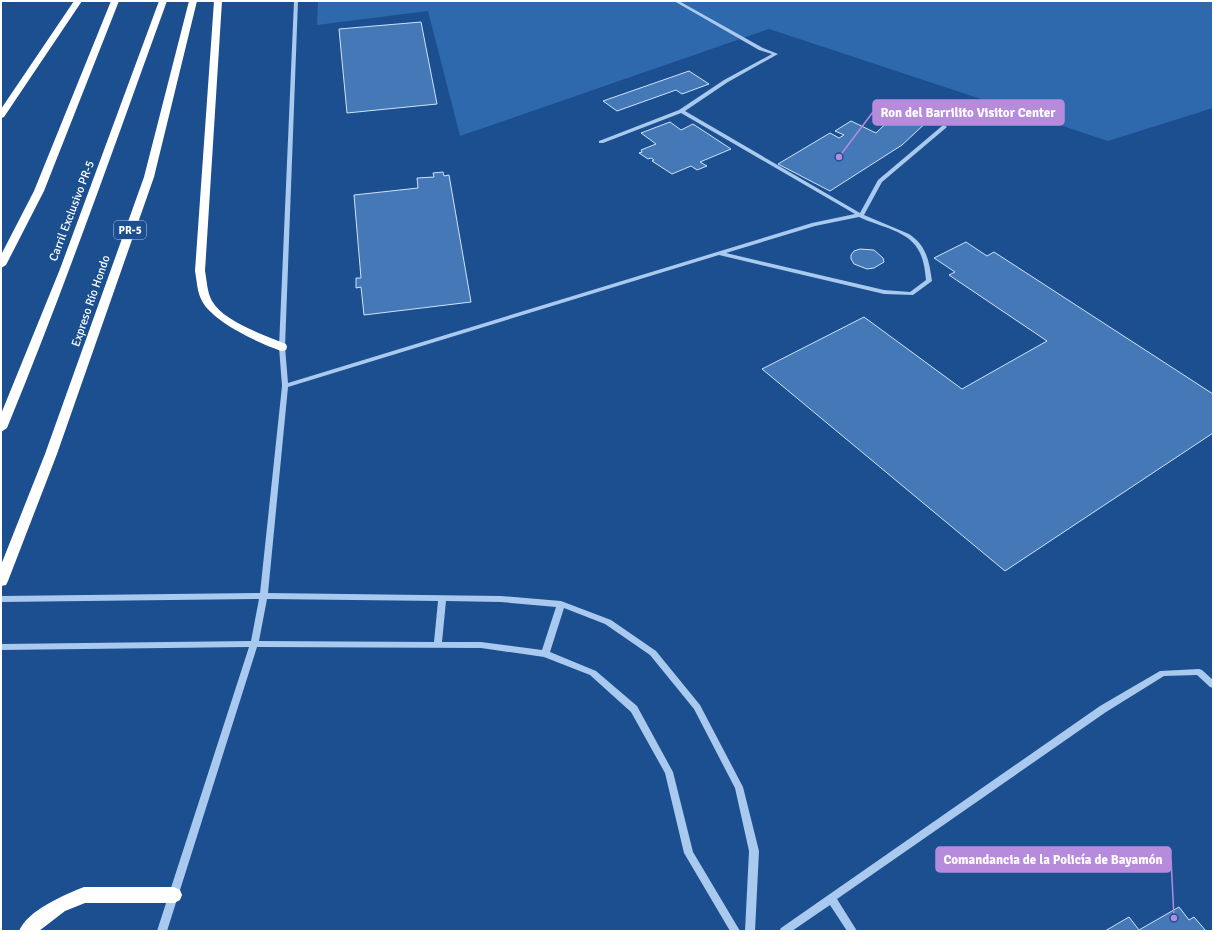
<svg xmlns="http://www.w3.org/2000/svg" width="1214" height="932" font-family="Signika,sans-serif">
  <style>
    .green { fill: #2e69ad }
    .building { fill: #4478b7; stroke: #cfe3fa }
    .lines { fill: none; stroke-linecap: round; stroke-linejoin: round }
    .minor { fill: #a9c9ee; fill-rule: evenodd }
    .highway { fill: #fff; fill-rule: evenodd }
    .labels { text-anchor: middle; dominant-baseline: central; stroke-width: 3; stroke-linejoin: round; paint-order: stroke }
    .shield { fill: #1b4f8f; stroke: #bbcadd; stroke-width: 1 }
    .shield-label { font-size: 11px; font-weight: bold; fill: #fff }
    .street-label { font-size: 12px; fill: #fff; stroke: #1b4f8f }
    .leader { fill: none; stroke: #b68bdc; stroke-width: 1.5 }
    .callout-dot { fill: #b68bdc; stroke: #1b4f8f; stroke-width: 1.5 }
    .callout { fill: #b68bdc; stroke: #b68bdc; stroke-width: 1.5 }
    .callout-label { font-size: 13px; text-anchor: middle; font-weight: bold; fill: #fff }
  </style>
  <rect width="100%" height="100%" fill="#1b4f8f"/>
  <path class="green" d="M 318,1 L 1213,1 L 1213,108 L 1108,141 L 769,29 L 460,136 L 428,11 L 317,25 Z"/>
  <path class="building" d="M 421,22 L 437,104 L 347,113 L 339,29 Z
    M 689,71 L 709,84 L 682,94 L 676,90 L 617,111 L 603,101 Z
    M 901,109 L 930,119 L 902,145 L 830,191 L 778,164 L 830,133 L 839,138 L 844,135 L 835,131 L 851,121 L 876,133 Z
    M 670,122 L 681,130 L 693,124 L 731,149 L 700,162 L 707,166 L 697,170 L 691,166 L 672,174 L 652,161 L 654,160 L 651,158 L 648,159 L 639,153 L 642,152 L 641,150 L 656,144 L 641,133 Z
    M 443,172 L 444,176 L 449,175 L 471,302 L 364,315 L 361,287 L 356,288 L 356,278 L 361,278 L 354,195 L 418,188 L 417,178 L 434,177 L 433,173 Z
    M 966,242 L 987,256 L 994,252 L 1213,394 L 1213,433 L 1005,571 L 762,369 L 864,317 L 962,389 L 1047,341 L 949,275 L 955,272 L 934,258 Z
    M 860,249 L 874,250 L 883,258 L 884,262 L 874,268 L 867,269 L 854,264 L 851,259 L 851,255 L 854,251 Z
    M 1179,907 L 1189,920 L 1194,917 L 1206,931 L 1105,931 L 1129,917 L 1139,930 Z"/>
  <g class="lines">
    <path class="minor" d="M 294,1 L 298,1 L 285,347 L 288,383 L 812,223 L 855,214 L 681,113 L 603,143 L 599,143 L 599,141 L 679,110 L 724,80 L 772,54 L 759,50 L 674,1 L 679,1 L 763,48 L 778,54 L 728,82 L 685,111 L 860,213 L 878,180 L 942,126 L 944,125 L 947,127 L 882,182 L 864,215 L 909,234 C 927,246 929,261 932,281 L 913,295 L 884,294 L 719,255 L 288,387 L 268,593 L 501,596 L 561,601 L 611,620 L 656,651 L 700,705 L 743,787 L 759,851 L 755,931 L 745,931 L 749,851 L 735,788 L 694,709 L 650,655 L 605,624 L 564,608 L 550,652 L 596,671 L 637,706 L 673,772 L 693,852 L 740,931 L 730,931 L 684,853 L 665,773 L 631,712 L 590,675 L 544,657 L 481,648 L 257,647 L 167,931 L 157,931 L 249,647 L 1,650 L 1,644 L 251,641 L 259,599 L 1,602 L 1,596 L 260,593 L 282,386 L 279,347 ZM 859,217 C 879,227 910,230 920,253 C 924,261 925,271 926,280 L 910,292 L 884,290 L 726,253 L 815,226 ZM 267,599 L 438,601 L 434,642 L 259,641 ZM 446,601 L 501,602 L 556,607 L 542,650 L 481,642 L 442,642 Z
      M 1199,669 L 1202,670 L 1213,680 L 1213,688 L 1210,687 L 1197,675 L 1164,676 L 1106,712 L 837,899 L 857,931 L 847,931 L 830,905 L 792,931 L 779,931 L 781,928 L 1100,706 L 1160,671 Z"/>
    <path class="highway" d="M 74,1 L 82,1 L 4,117 L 1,118 L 1,109 Z
      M 111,1 L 119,1 L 44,191 L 6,265 L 1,268 L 1,255 L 34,191 Z
      M 159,1 L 167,1 C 115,144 65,287 7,428 L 1,432 L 1,414 L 60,269 Z
      M 189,1 L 197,1 L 154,177 L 57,454 L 8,581 L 6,585 L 1,586 L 1,565 L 45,454 L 144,177 Z
      M 214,1 L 222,1 L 205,271 C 207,281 207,292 212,301 C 224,322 265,335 286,344 L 287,347 L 286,350 L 282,351 C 260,344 213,322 202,301 C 197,292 197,281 195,271 Z
      M 84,887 L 174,887 L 180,890 L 182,895 L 180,900 L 174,903 L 85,903 L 65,911 L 39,931 L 19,931 C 28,910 64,895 84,887 Z"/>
  </g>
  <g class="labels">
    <rect class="shield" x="114" y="221" width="32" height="18" rx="3"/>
    <g class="shield-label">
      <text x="130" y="230">PR-5</text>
    </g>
    <g class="street-label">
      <text transform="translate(72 211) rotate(-69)">Carril Exclusivo PR-5</text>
      <text transform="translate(91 301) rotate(-71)">Expreso Río Hondo</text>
    </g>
  </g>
  <path class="leader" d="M839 157L873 112M1174 918L1171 859"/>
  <g class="callout-dot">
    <circle cx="839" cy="157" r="4"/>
    <circle cx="1174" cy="918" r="4"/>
  </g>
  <g class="callout">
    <rect x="873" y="100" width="191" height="25" rx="4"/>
    <rect x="936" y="847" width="235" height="25" rx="4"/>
  </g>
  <g class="callout-label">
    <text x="968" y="117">Ron del Barrilito Visitor Center</text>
    <text x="1053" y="864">Comandancia de la Policía de Bayamón</text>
  </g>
  <rect width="1214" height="932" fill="none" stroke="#ffffff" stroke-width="4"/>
</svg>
